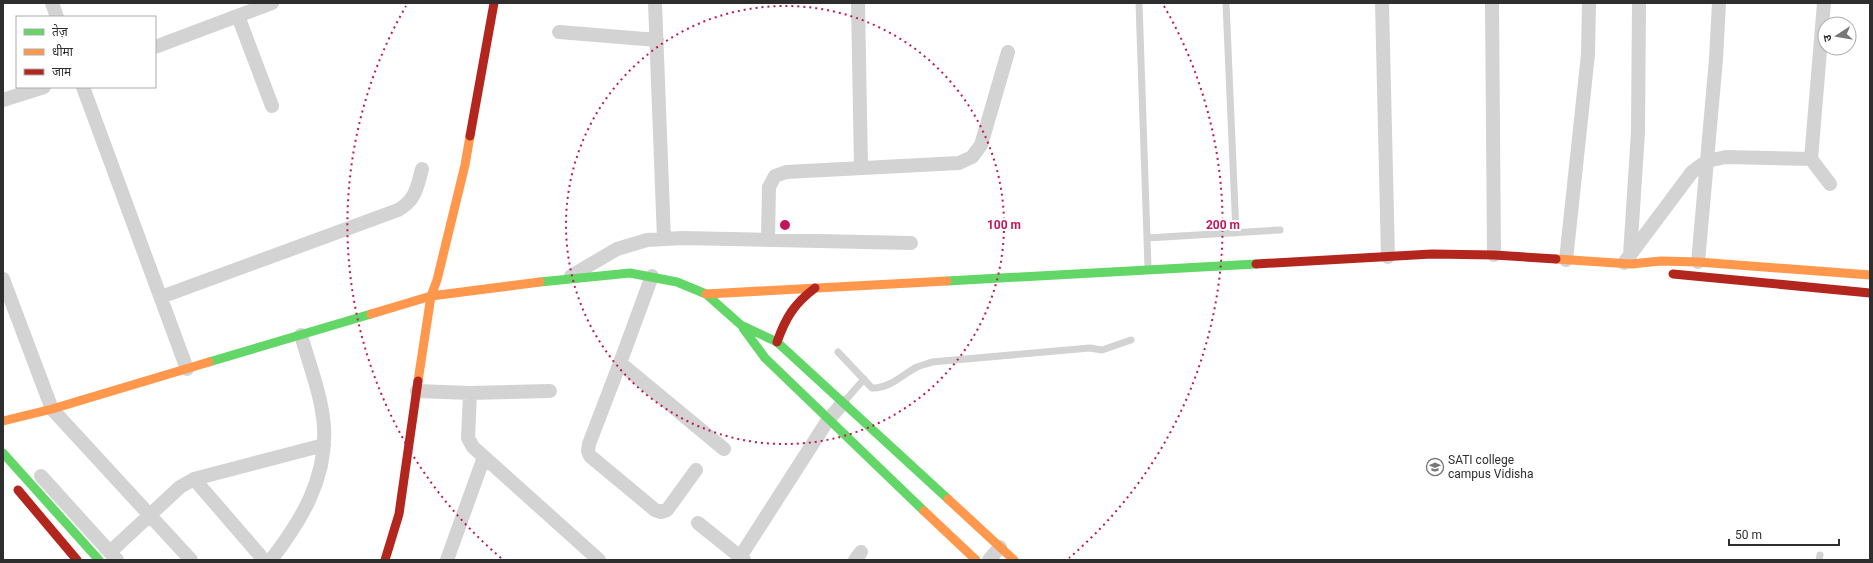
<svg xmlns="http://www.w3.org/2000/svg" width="1873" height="563" font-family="Roboto,'Noto Sans Devanagari',sans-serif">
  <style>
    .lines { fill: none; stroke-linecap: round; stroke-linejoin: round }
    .lane { stroke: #d3d3d3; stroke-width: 7 }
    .street { stroke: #d3d3d3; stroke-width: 14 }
    .fast { stroke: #63d668; stroke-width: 9 }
    .slow { stroke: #ff974d; stroke-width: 9 }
    .jam { stroke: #b3261e; stroke-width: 9 }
    .ring { fill: none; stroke: #c2185b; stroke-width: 2; stroke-dasharray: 2 4 }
    .labels { text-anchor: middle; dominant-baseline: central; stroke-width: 4; stroke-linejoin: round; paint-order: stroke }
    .poi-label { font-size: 12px; fill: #2e2e2e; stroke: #fff; text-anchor: start }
    .centre { fill: #c2185b; stroke: #fff; stroke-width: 2 }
    .ring-label { font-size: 12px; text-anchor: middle; font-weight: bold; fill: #c2185b; stroke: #fff; stroke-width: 4; stroke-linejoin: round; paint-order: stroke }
  </style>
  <rect width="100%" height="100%" fill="#fff"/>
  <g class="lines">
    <path class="lane" d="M 1139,3 L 1148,267
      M 1226,3 L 1236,233
      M 1147,238 L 1280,230
      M 838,352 L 872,388 C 889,389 903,374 917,367 C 922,365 927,364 932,362 L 1090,348 L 1102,350 L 1131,340
      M 844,402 L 864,379
      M 1819,560 L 1820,555"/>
    <path class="street" d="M 52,3 L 57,17
      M 655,3 L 664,239
      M 858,3 L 861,168
      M 1382,3 L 1388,257
      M 1492,3 L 1494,255
      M 238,16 L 272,106
      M 559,32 L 657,40
      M 155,47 L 272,3
      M 83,87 L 187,369
      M 3,100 L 44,87
      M 1811,159 L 1830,184
      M 768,240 L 769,187 L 775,176 L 786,172 L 959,163 L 972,157 L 981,145 L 1008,52
      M 1630,255 L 1638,132 L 1639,3
      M 1566,260 L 1588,54 L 1589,3
      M 1698,262 L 1716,59 L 1719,3
      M 1624,263 L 1692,172 L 1707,161 L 1726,157 L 1811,159 L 1824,3
      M 571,276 L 617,249 L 647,240 L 683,238 L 911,243
      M 652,276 L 620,363 L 589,444 L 588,451 L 590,456 L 655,510 L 661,512 L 667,510 L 696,470
      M 3,279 L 52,409 L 191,560
      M 161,297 L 398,210 C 416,200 417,187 422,169
      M 620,363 L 724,449
      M 417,391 L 470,393 L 550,391
      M 470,393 L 468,438 L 473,447 L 599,560
      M 41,476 L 117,560
      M 194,479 L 264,560
      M 698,523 L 744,560
      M 110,552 L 180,487 L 194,479 L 324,445
      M 740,557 L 828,420 L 843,403
      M 271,560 C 301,521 327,479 324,427 C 322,396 309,364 301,335
      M 447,560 L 484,457
      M 855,560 L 861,552
      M 989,560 L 1000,547"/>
    <path class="fast" d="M 947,281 L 1256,264
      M 540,282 L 630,273 L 677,282 L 706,294 L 741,325
      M 741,325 L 777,342 L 948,499
      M 743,328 L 765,358 L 924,511
      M 209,362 L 371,314
      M 3,453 L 99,560"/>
    <path class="slow" d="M 1556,259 L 1631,264 L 1661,261 L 1698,262 L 1870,275
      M 706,294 L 947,281
      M 371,314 L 431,296 L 540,282
      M 418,381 L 431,296 L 437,280 L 465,165 L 470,136
      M 3,421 L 52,409 L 209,362
      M 948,499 L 1014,560
      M 924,511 L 976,560"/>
    <path class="jam" d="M 470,136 L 494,3
      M 1256,264 L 1432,254 L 1494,255 L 1556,259
      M 1673,274 L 1870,293
      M 777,342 C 786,317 794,304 815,288
      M 18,490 L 77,560
      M 385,560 L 399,514 L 418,381"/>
  </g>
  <g class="ring">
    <circle cx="785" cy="225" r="219"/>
    <path d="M501 558A438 438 0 0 1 406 6M1164 6A438 438 0 0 1 1069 558"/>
  </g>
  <defs>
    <g id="university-ring" transform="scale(0.9)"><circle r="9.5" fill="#fff" stroke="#777" stroke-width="1.5"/><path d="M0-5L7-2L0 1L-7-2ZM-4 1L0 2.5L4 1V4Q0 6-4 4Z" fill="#777"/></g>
  </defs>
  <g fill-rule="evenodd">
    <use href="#university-ring" x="1435" y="467"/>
  </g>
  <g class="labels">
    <g class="poi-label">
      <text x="1448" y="460">SATI college<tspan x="1448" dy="14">campus Vidisha</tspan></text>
    </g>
  </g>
  <circle cx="785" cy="225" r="6" class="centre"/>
  <g class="ring-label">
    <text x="1004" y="229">100 m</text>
    <text x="1223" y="229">200 m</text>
  </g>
  <rect width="1873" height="563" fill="none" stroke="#2e2e2e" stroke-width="8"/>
  <rect x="16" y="16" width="140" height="72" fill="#ffffff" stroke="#ababab"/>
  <rect x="24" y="29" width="20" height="6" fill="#63d668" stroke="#ababab"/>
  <text x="52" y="36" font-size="12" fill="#2e2e2e">तेज़</text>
  <rect x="24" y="49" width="20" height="6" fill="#ff974d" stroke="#ababab"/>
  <text x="52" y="56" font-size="12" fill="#2e2e2e">धीमा</text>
  <rect x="24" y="69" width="20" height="6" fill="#b3261e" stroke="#ababab"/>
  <text x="52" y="76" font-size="12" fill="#2e2e2e">जाम</text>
  <g transform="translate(1837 36) rotate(258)"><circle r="19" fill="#ffffff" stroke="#ababab"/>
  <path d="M0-3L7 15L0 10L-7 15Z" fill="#777777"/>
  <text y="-6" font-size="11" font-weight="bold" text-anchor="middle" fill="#2e2e2e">उ</text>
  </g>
  <path d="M1729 539v6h110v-6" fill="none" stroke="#2e2e2e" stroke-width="2"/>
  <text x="1735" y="539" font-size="12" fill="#2e2e2e" stroke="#ffffff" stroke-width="3" paint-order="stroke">50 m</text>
</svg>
